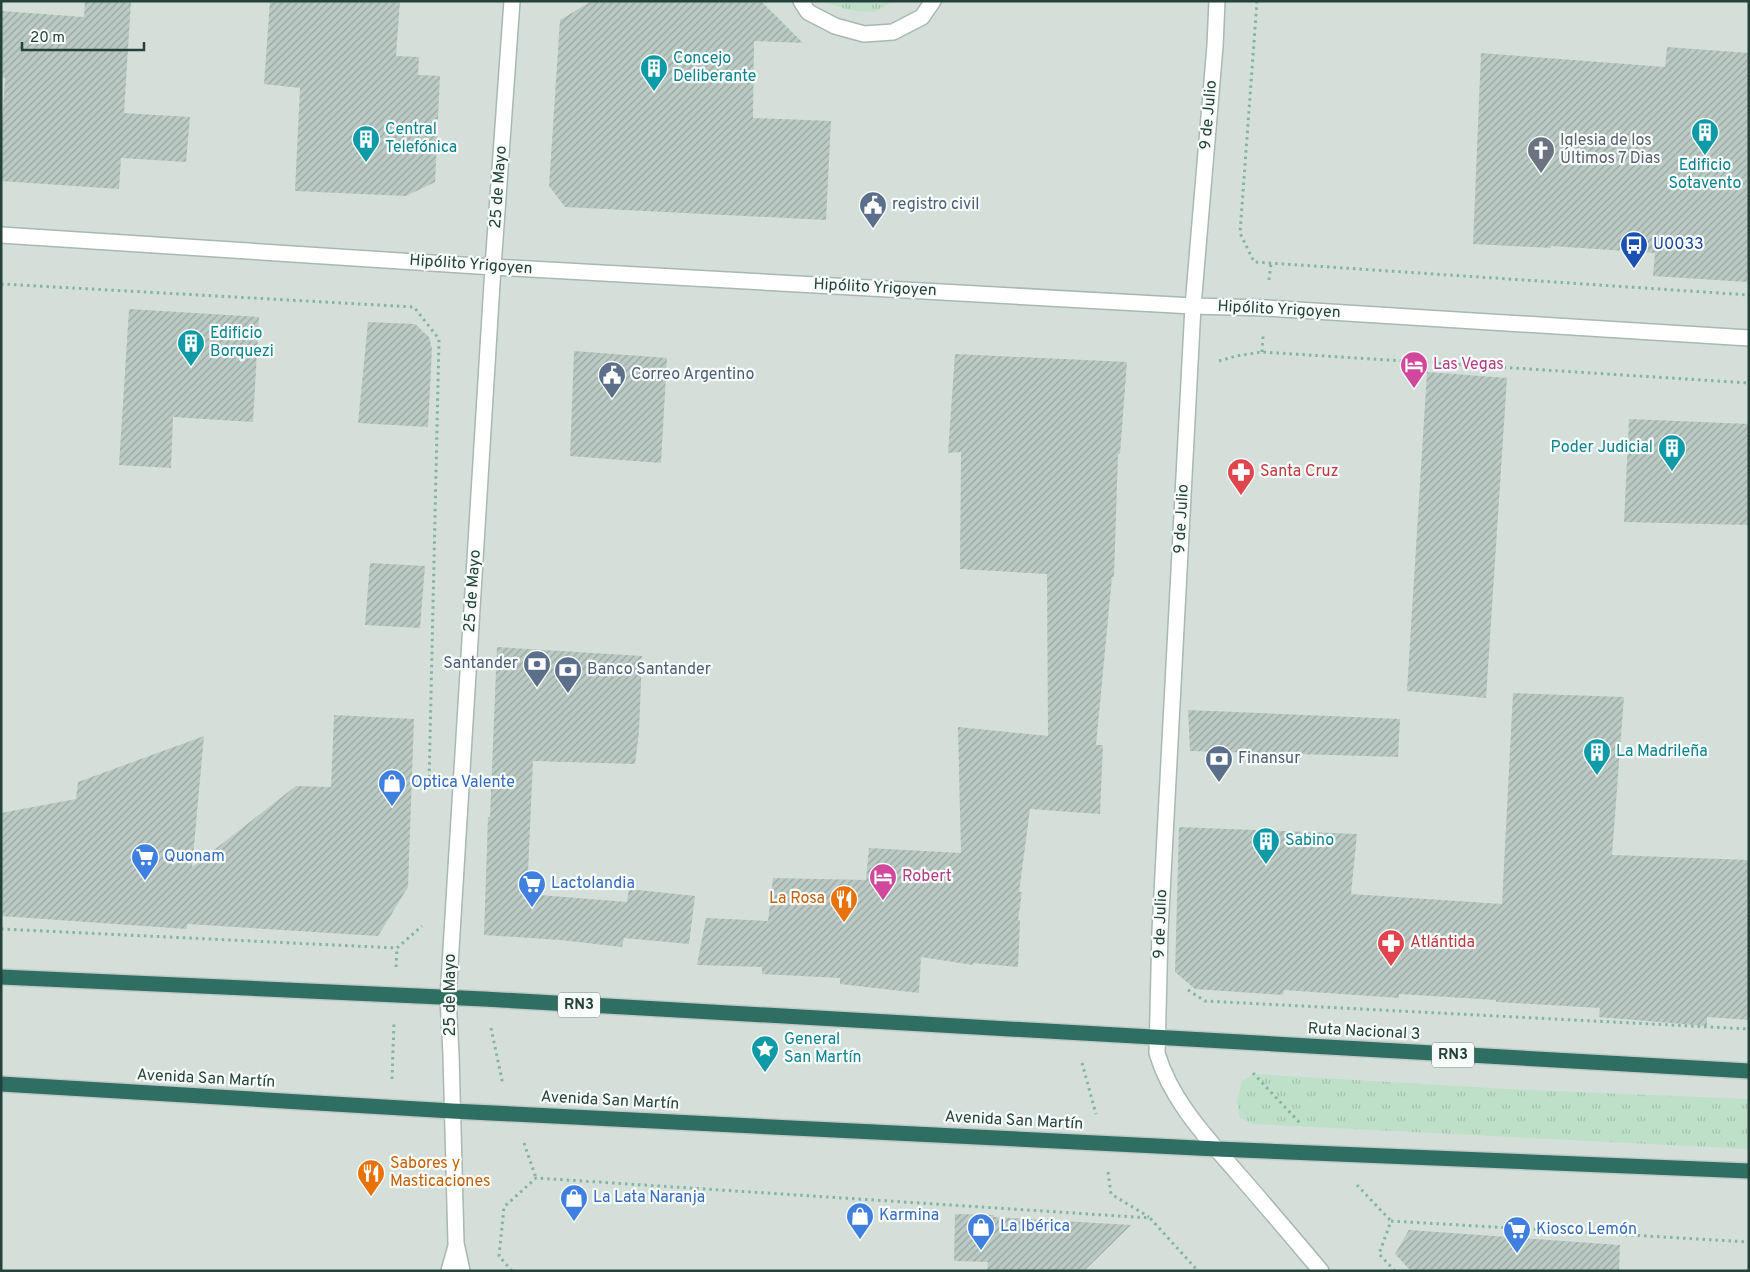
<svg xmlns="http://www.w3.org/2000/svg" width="1750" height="1272" font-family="Overpass,sans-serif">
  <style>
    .built { fill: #d4dfda }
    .grass { fill: url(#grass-tufts) }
    .building { fill: url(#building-hatch) }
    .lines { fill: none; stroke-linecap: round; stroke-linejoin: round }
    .minor-casing { stroke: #a8b8b2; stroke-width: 18 }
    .highway-casing { stroke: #c2cac8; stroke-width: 18 }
    .path { stroke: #86b3a5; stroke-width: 3; stroke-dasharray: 2.5 4; stroke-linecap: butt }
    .minor { stroke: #fff; stroke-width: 15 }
    .highway { stroke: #2f6f62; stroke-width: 15 }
    .labels { text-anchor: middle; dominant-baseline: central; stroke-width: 4.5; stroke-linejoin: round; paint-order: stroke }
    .shield { fill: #f7fbf9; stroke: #637a73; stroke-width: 1 }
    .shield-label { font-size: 15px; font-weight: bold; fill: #24423a }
    .culture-label { font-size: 16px; fill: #0d838f; stroke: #f7fbf9; text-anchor: start }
    .street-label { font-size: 16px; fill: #24423a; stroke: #f7fbf9 }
    .worship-label { font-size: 16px; fill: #5b616d; stroke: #f7fbf9; text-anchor: start }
    .service-label { font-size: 16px; fill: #4e5e75; stroke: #f7fbf9; text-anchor: start }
    .transit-label { font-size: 16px; fill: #164399; stroke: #f7fbf9; text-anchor: start }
    .hotel-label { font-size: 16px; fill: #b23c85; stroke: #f7fbf9; text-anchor: start }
    .health-label { font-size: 16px; fill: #be3a42; stroke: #f7fbf9; text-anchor: start }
    .shop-label { font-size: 16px; fill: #366cbe; stroke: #f7fbf9; text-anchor: start }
    .food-label { font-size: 16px; fill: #c56008; stroke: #f7fbf9; text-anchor: end }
  </style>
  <defs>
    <pattern id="grass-tufts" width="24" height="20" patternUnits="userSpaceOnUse" patternTransform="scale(1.25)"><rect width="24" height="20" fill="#bfe0c8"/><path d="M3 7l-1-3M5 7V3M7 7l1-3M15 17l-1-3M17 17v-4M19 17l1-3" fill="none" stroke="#a4c1ad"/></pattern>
    <pattern id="building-hatch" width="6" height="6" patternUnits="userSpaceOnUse" patternTransform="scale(1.25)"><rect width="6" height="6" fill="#bbcac4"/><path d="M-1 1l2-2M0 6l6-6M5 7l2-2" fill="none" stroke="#98a6a0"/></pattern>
  </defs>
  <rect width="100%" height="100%" fill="#e6efeb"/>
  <path class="built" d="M 1,1 L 1749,1 L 1749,1271 L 1,1271 Z"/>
  <path class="grass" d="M 826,1 L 893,1 C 888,4 882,9 876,11 C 865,14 835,8 826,1 Z
    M 1254,1074 L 1509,1089 L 1749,1099 L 1749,1149 L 1254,1124 L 1240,1118 L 1237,1102 L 1242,1081 Z"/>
  <path class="building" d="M 85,1 L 131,1 L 124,113 L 190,117 L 186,162 L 121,158 L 119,189 L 1,181 L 1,140 L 5,78 L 1,77 L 1,11 L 84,17 Z
    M 270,1 L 400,1 L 396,56 L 419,57 L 418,75 L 440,76 L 435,182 L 406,196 L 295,191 L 300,88 L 264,84 Z
    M 592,1 L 762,2 L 803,43 L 754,41 L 753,118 L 831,121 L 826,220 L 565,207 L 549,186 L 560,20 Z
    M 1667,47 L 1749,53 L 1749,259 L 1747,282 L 1653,276 L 1655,253 L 1551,246 L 1551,248 L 1473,244 L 1481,53 L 1665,67 Z
    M 129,309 L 259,317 L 253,422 L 173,417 L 171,468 L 119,465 Z
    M 368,322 L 415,324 L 429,337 L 432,349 L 428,427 L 358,423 Z
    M 574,351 L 667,358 L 661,463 L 570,456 Z
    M 955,354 L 1127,362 L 1120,454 L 1118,454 L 1114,577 L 1112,577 L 1096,745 L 1103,745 L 1100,814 L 1030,809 L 1019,892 L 1022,892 L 1018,920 L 1020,920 L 1018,967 L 973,963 L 973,965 L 921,957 L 919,993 L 840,984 L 840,978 L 762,974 L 762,967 L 697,965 L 706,918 L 768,921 L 773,878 L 866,880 L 869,848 L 961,853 L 958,727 L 1048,736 L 1047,574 L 960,569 L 961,452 L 948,453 Z
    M 1427,372 L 1507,378 L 1486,698 L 1407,691 Z
    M 1629,419 L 1749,424 L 1749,525 L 1624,522 Z
    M 370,563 L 425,566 L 420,628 L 365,625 Z
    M 497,647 L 642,656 L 639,732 L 635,764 L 533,761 L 527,894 L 627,902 L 629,889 L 695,896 L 689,944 L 624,938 L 622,947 L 560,940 L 484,935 L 488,817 L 490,817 Z
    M 1513,693 L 1624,697 L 1612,855 L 1749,860 L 1749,1020 L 1707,1017 L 1707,1026 L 1599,1017 L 1600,1008 L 1496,1002 L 1496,1000 L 1399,994 L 1399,998 L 1284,990 L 1283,995 L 1195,989 L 1175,972 L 1179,827 L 1357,834 L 1351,894 L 1502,904 Z
    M 1188,710 L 1400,719 L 1398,757 L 1190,751 Z
    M 334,715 L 414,719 L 408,887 L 378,936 L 187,924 L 187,929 L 1,916 L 1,813 L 76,799 L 78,782 L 204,736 L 192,867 L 296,786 L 331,787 Z
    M 955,1214 L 994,1215 L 994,1217 L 1131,1225 L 1084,1271 L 987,1271 L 988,1262 L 954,1261 Z
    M 1409,1230 L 1620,1245 L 1619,1271 L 1411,1271 L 1395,1254 Z"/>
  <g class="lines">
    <g class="minor-casing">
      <path id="minor" d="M 801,1 L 808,12 L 835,26 L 864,34 L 893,32 L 922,17 L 933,1
        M 1217,1 L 1215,46 L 1193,306 L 1160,931 L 1157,1053 C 1171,1101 1208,1139 1239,1175 C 1267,1207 1294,1239 1321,1271
        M 1,235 L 493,267 L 1193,306 L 1266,308 L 1749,338
        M 449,1271 L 456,1246
        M 462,1271 L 456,1243 L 451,1054 L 448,998 L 493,267 L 512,1"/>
    </g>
    <g class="highway-casing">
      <path id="highway" d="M 1,977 L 484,999 L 1749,1071
        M 1,1084 L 452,1111 L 1217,1149 L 1749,1171"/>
    </g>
    <path class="path" d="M 1257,1 L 1240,233 L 1254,262 L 1749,295
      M 1269,280 L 1271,263
      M 1,284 L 414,307 L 439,339 L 429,784
      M 1262,352 L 1263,336
      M 1219,361 L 1236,356 L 1262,352 L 1749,383
      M 1,929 L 397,948 L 422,926
      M 396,967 L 397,948
      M 1188,990 L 1205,1001 L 1749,1029
      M 491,1028 L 503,1085
      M 1082,1063 L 1096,1114
      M 1253,1073 L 1300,1123
      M 392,1079 L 394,1023
      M 524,1143 L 536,1178
      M 1108,1172 L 1111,1194 L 1149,1217
      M 1357,1185 L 1391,1221
      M 512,1271 L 499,1256 L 504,1207 L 536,1178 L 1150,1218 L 1198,1271
      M 1395,1271 L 1379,1254 L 1391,1221 L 1749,1242"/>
    <use href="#minor" class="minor"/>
    <use href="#highway" class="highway"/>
  </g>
  <defs>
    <g id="building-pin" transform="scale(1.4375)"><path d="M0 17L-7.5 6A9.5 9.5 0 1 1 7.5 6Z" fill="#0f9aa8" stroke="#f7fbf9"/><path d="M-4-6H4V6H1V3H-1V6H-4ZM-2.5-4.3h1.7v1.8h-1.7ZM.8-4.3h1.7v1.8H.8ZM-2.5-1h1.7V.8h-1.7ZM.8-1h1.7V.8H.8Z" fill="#fff"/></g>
    <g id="church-pin" transform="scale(1.4375)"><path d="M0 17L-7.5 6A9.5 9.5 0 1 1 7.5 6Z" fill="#6b7280" stroke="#f7fbf9"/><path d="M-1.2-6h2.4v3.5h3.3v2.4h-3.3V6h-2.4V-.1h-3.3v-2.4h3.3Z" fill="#fff"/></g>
    <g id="civic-pin" transform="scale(1.4375)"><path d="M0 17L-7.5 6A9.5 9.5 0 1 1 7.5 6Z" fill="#5c6f8a" stroke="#f7fbf9"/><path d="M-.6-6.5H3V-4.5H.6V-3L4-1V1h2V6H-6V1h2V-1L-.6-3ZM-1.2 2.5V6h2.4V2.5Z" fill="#fff"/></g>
    <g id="bus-pin" transform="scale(1.4375)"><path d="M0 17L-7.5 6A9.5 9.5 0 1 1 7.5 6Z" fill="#1a4fb4" stroke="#f7fbf9"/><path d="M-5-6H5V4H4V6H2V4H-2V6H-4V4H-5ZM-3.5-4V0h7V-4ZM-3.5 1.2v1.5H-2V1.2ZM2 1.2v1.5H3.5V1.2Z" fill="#fff"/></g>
    <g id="hotel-pin" transform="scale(1.4375)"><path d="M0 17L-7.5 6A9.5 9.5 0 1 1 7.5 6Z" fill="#d1479c" stroke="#f7fbf9"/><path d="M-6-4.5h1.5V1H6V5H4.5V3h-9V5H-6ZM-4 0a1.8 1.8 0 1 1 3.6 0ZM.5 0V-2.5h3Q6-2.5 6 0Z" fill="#fff"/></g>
    <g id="pharmacy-pin" transform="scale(1.4375)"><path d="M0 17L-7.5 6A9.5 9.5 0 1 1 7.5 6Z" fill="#e0444e" stroke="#f7fbf9"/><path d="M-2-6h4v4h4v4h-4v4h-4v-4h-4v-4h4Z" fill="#fff"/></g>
    <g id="bank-pin" transform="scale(1.4375)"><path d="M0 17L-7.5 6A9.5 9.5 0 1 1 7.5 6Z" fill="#5c6f8a" stroke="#f7fbf9"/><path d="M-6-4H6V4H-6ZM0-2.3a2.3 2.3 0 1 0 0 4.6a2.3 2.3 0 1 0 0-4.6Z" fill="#fff"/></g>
    <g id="shop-pin" transform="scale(1.4375)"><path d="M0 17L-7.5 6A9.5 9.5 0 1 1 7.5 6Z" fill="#3f7fe0" stroke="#f7fbf9"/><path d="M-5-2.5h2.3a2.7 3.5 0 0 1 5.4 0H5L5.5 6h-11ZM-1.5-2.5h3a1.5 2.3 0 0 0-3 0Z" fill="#fff"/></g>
    <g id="supermarket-pin" transform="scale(1.4375)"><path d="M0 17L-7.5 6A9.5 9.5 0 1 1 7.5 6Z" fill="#3f7fe0" stroke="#f7fbf9"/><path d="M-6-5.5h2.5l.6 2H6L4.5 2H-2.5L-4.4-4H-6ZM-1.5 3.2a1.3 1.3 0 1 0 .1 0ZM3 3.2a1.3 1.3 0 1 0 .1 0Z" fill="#fff"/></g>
    <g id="restaurant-pin" transform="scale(1.4375)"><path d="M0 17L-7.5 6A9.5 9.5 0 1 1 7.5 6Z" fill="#e8710a" stroke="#f7fbf9"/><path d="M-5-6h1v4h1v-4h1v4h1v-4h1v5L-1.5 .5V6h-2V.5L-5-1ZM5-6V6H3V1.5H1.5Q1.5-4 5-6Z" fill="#fff"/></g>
    <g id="sight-pin" transform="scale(1.4375)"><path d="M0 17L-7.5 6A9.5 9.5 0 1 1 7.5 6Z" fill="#0f9aa8" stroke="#f7fbf9"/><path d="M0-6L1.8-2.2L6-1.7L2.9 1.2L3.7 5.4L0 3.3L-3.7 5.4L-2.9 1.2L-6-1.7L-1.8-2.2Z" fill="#fff"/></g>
  </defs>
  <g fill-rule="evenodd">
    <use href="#building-pin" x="654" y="68"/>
    <use href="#building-pin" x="1705" y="132"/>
    <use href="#building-pin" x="366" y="139"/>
    <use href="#church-pin" x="1541" y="150"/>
    <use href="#civic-pin" x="873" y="205"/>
    <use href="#bus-pin" x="1634" y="245"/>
    <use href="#building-pin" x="191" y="343"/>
    <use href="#hotel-pin" x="1414" y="365"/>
    <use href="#civic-pin" x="612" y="375"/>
    <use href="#building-pin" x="1672" y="448"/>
    <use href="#pharmacy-pin" x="1241" y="472"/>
    <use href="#bank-pin" x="537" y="664"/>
    <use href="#bank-pin" x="568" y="670"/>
    <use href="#building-pin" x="1597" y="752"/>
    <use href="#bank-pin" x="1219" y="759"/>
    <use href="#shop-pin" x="392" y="783"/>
    <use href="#building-pin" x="1266" y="841"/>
    <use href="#supermarket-pin" x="145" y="857"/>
    <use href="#hotel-pin" x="883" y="877"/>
    <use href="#supermarket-pin" x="532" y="884"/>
    <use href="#restaurant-pin" x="844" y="899"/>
    <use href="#pharmacy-pin" x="1391" y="943"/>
    <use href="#sight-pin" x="765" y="1049"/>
    <use href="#restaurant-pin" x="371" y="1173"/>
    <use href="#shop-pin" x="574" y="1198"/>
    <use href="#shop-pin" x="860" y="1216"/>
    <use href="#shop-pin" x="981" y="1227"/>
    <use href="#supermarket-pin" x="1517" y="1230"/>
  </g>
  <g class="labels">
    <g class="shield">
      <rect x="558" y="992.5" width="42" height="25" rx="4"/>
      <rect x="1432" y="1042.5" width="42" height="25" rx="4"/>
    </g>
    <g class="shield-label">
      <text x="579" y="1005">RN3</text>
      <text x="1453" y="1055">RN3</text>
    </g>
    <g class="culture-label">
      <text x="673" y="59">Concejo<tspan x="673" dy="18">Deliberante</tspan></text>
      <text x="385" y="130">Central<tspan x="385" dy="18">Telefónica</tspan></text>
      <text x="1705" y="166" text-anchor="middle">Edificio<tspan x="1705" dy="18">Sotavento</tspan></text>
      <text x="210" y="334">Edificio<tspan x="210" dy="18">Borquezi</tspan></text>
      <text x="1653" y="448" text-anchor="end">Poder Judicial</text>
      <text x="1616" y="752">La Madrileña</text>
      <text x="1285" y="841">Sabino</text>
      <text x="784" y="1040">General<tspan x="784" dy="18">San Martín</tspan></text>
    </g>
    <g class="street-label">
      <text transform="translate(1209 115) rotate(-85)">9 de Julio</text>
      <text transform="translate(499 187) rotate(-86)">25 de Mayo</text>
      <text transform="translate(471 265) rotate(4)">Hipólito Yrigoyen</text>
      <text transform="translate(875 288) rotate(3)">Hipólito Yrigoyen</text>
      <text transform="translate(1279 310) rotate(3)">Hipólito Yrigoyen</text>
      <text transform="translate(1182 519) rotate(-87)">9 de Julio</text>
      <text transform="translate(473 591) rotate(-86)">25 de Mayo</text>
      <text transform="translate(1161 924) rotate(-88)">9 de Julio</text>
      <text transform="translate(451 995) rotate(-90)">25 de Mayo</text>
      <text transform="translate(1364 1032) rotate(3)">Ruta Nacional 3</text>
      <text transform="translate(206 1079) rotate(3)">Avenida San Martín</text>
      <text transform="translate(610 1101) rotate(3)">Avenida San Martín</text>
      <text transform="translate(1014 1121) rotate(3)">Avenida San Martín</text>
    </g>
    <g class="worship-label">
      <text x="1560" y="141">Iglesia de los<tspan x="1560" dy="18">Últimos 7 Dias</tspan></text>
    </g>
    <g class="service-label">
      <text x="892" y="205">registro civil</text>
      <text x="631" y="375">Correo Argentino</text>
      <text x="518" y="664" text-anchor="end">Santander</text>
      <text x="587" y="670">Banco Santander</text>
      <text x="1238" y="759">Finansur</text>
    </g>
    <g class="transit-label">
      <text x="1653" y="245">U0033</text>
    </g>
    <g class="hotel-label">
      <text x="1433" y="365">Las Vegas</text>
      <text x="902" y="877">Robert</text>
    </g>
    <g class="health-label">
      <text x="1260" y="472">Santa Cruz</text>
      <text x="1410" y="943">Atlántida</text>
    </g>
    <g class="shop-label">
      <text x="411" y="783">Optica Valente</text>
      <text x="164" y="857">Quonam</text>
      <text x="551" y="884">Lactolandia</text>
      <text x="593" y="1198">La Lata Naranja</text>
      <text x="879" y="1216">Karmina</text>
      <text x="1000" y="1227">La Ibérica</text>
      <text x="1536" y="1230">Kiosco Lemón</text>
    </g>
    <g class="food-label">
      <text x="825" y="899">La Rosa</text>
      <text x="390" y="1164" text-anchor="start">Sabores y<tspan x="390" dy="18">Masticaciones</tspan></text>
    </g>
  </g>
  <rect width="1750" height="1272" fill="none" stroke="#24423a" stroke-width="5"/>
  <path d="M22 42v8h122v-8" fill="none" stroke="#24423a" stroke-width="2.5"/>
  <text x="30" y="42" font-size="15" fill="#24423a" stroke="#f7fbf9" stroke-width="4" paint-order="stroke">20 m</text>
</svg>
